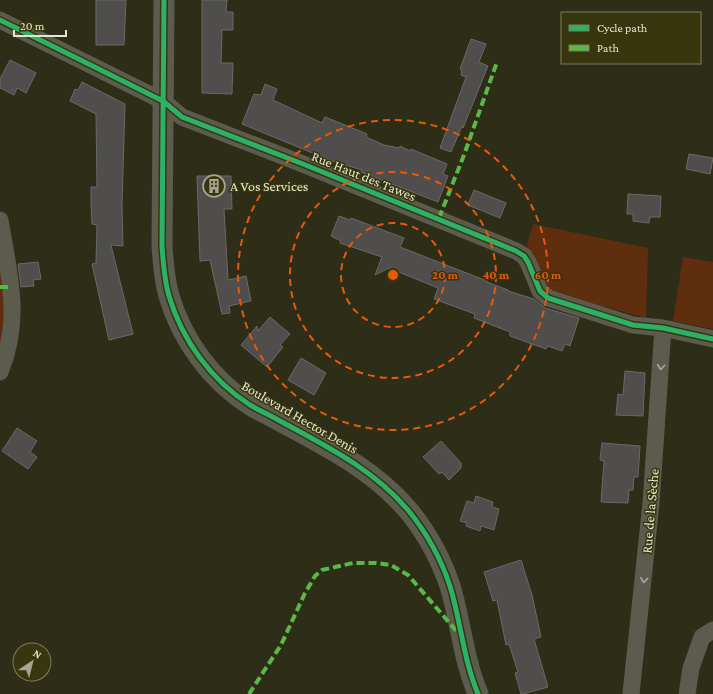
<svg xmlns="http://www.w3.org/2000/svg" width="713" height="694" font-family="'Crimson Pro',serif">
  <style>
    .green { fill: #5e2e0f }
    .building { fill: #4f4e4c; stroke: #696967 }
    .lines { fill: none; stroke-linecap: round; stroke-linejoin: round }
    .minor { stroke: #5c5c4e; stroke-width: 17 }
    .tertiary { stroke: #5c5c4e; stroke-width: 21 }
    .quiet { stroke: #58b947; stroke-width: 4; stroke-dasharray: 8 4; stroke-linecap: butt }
    .cycleway-casing { stroke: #38360e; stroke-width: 8 }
    .cycleway { stroke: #2db169; stroke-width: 5 }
    .oneway { stroke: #a8a896 }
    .ring { fill: none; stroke: #e8590c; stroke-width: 2; stroke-dasharray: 7 5 }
    .labels { text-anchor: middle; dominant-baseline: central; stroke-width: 3; stroke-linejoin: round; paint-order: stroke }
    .street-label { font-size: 14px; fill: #e6e6d0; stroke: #38360e }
    .poi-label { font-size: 14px; fill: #e6e6d0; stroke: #38360e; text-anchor: start }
    .centre { fill: #e8590c; stroke: #38360e; stroke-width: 2 }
    .ring-label { font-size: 12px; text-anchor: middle; font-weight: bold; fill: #e8590c; stroke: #38360e; stroke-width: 3; stroke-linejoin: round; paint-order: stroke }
  </style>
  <rect width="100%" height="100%" fill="#2e2e18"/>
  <path class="green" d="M 533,224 L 648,248 L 646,318 L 551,292 L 526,249 Z
    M 0,247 L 6,290 L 0,360 Z
    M 683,257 L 713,262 L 713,329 L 673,321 Z"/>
  <path class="building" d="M 96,0 L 126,0 L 124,45 L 96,45 Z
    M 202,0 L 227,0 L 226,12 L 233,12 L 233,30 L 222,30 L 221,63 L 233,63 L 232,94 L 202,93 Z
    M 471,39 L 486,44 L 479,62 L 488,66 L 463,128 L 462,126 L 451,152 L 440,148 L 466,77 L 461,75 L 462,71 L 460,69 Z
    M 10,60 L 36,73 L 26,93 L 17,88 L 14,95 L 0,88 L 0,79 Z
    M 82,82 L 125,104 L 122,205 L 123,246 L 111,245 L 133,334 L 109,340 L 92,264 L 96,263 L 97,225 L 92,224 L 91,203 L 91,187 L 97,187 L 96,114 L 70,101 L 75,89 L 78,90 Z
    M 265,84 L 277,89 L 273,100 L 322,123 L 325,117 L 367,134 L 366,137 L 384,145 L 399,148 L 400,146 L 410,151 L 411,149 L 447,164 L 443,174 L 448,176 L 438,202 L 361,172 L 362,170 L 332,161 L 242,124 L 254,94 L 261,95 Z
    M 689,154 L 713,158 L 710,174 L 686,169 Z
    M 197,176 L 231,176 L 232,209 L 224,209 L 228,280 L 246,276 L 251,301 L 229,306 L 230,313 L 222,314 L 210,260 L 200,261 Z
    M 474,190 L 506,203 L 500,218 L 468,205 Z
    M 628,194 L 661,196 L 660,217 L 650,217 L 649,223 L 633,221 L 633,214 L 627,214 Z
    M 339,216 L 350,220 L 351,218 L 404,238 L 400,247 L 487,281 L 487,282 L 508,290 L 508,291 L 534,299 L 545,308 L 579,318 L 570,346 L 565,344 L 562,351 L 548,346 L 546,349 L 510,336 L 510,332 L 474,318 L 475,314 L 434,299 L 438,288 L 389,268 L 375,275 L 382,257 L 340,243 L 341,241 L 331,236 Z
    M 38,262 L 41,279 L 33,280 L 34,286 L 21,287 L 18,264 Z
    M 270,317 L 290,334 L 280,345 L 283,347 L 267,367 L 241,345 L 257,326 L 258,331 Z
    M 301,358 L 326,373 L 314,395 L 288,380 Z
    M 625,371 L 645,373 L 643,416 L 616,415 L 618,394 L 623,395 Z
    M 17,428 L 37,441 L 30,452 L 37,457 L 28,469 L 2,451 Z
    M 441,441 L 461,463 L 461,468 L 449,480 L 442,472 L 439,474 L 423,457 Z
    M 602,443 L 640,446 L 638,477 L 634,477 L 633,490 L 629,490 L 628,503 L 601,502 L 604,461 L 600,460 Z
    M 476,496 L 493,502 L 492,507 L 499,509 L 494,530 L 481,526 L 480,531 L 466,526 L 467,523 L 460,521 L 467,501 L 474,503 Z
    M 521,560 L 532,595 L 541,637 L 534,639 L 548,687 L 523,694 L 521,694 L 515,673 L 518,672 L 509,644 L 506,645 L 497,600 L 493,601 L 484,572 Z"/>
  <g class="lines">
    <path class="minor" d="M 0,20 L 163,101 L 182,117 L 303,164 L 516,251 L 524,256 L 528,262 L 540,291 L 548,298 L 633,325 L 663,328 L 713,339
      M 0,220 C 9,274 22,319 0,372
      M 631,694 L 651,503 L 663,328
      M 687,694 L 691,668 L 702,637 L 713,630"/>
    <path class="tertiary" d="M 164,0 L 162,245 C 163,262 164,279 169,296 C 182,340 211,380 250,405 C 260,411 270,415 280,421 C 326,446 373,469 408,510 C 426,532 441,559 450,586 C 461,622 463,658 478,694"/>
    <path class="quiet" d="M 439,218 L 464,155 L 497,62
      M 0,287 L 11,287
      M 249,694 L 281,645 L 305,593 L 315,576 L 322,570 L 353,563 L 376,563 L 391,565 L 408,575 L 460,635"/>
    <g class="cycleway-casing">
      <path id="cycleway" d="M 164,0 L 162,245 C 163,262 164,279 169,296 C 182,340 211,380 250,405 C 260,411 270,415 280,421 C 326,446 373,469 408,510 C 426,532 441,559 450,586 C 461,622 463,658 478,694
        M 0,20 L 163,101 L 182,117 L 303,164 L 516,251 L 524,256 L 528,262 L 540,291 L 548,298 L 633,325 L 663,328 L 713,339"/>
    </g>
    <use href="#cycleway" class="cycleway"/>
  </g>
  <defs><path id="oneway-chevron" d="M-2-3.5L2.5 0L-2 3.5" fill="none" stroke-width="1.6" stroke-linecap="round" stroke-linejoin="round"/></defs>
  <g class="oneway">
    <use href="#oneway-chevron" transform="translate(661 367) rotate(94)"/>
    <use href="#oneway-chevron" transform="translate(644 580) rotate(96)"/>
  </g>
  <g class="ring">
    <circle cx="393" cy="275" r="52"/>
    <circle cx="393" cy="275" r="103"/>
    <circle cx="393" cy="275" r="155"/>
  </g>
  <defs>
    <g id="building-ring" transform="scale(1.15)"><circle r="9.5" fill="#38360e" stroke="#a6a690" stroke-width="1.5"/><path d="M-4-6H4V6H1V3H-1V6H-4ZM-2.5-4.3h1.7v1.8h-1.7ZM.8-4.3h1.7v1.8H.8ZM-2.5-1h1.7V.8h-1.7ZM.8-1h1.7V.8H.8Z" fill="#a6a690"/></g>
  </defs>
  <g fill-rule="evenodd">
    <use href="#building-ring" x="214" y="186"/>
  </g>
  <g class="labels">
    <g class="street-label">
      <text transform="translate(364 176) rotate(22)">Rue Haut des Tawes</text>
      <text transform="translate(300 417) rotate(30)">Boulevard Hector Denis</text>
      <text transform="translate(650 511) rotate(-85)">Rue de la Sèche</text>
    </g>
    <g class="poi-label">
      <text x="230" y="186">A Vos Services</text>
    </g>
  </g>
  <circle cx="393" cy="275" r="6" class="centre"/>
  <g class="ring-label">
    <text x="445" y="279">20 m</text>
    <text x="496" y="279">40 m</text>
    <text x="548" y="279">60 m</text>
  </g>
  <rect x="561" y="12" width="140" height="52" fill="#38360e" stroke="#7e7c5c"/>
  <rect x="569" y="25" width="20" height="6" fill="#2db169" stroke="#7e7c5c"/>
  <text x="597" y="32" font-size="12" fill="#e6e6d0">Cycle path</text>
  <rect x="569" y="45" width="20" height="6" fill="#58b947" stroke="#7e7c5c"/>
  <text x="597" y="52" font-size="12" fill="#e6e6d0">Path</text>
  <g transform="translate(32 662) rotate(35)"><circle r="19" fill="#38360e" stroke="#7e7c5c"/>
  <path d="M0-3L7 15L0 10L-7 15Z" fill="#a6a690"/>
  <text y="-6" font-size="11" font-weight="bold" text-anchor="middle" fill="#e6e6d0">N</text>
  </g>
  <path d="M14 30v6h52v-6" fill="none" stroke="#e6e6d0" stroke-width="2"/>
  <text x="20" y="30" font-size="12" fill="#e6e6d0" stroke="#38360e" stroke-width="3" paint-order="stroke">20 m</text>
</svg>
